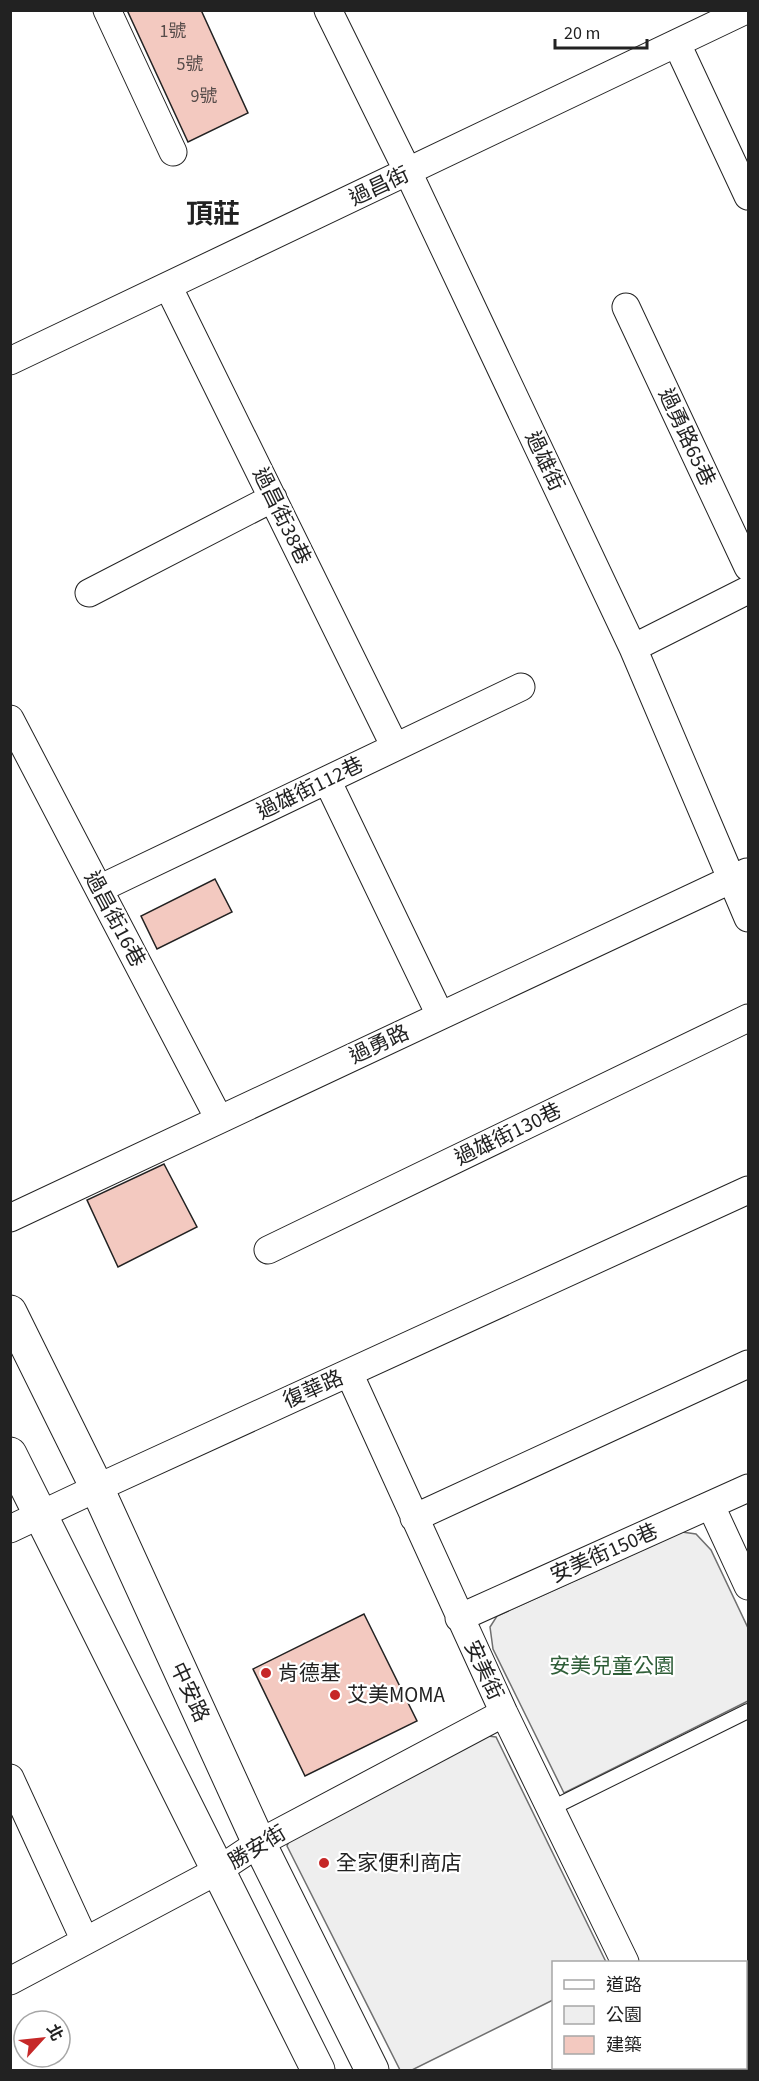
<svg xmlns="http://www.w3.org/2000/svg" width="759" height="2081" font-family="'Source Sans 3','Noto Sans TC',sans-serif">
  <style>
    .green { fill: #eee; stroke: #6f6f6f; stroke-width: 1.5 }
    .building { fill: #f3c9c0; stroke: #222; stroke-width: 1.5 }
    .lines { fill: none; stroke-linecap: round; stroke-linejoin: round }
    .lane-casing { stroke: #222; stroke-width: 16 }
    .street-casing { stroke: #222; stroke-width: 29 }
    .secondary-casing { stroke: #222; stroke-width: 35 }
    .lane { stroke: #fff; stroke-width: 14 }
    .street { stroke: #fff; stroke-width: 27 }
    .secondary { stroke: #fff; stroke-width: 33 }
    .poi-dot { fill: #c62828; stroke: #fff; stroke-width: 2 }
    .labels { text-anchor: middle; dominant-baseline: central; stroke-width: 4.5; stroke-linejoin: round; paint-order: stroke }
    .number-label { font-size: 18px; fill: #564c4a }
    .street-label { font-size: 21px; fill: #222; stroke: #fff }
    .park-label { font-size: 21px; fill: #2f5e38; stroke: #fff }
    .poi-label { font-size: 21px; fill: #222; stroke: #fff; text-anchor: start }
    .district-label { font-size: 27px; font-weight: bold; fill: #222; stroke: #fff }
  </style>
  <rect width="100%" height="100%" fill="#fff"/>
  <path class="green" d="M 682,1532 L 696,1534 L 711,1550 L 748,1628 L 748,1701 L 564,1793 L 493,1649 L 490,1627 L 497,1616 Z
    M 480,1735 L 496,1737 L 606,1962 L 554,1962 L 553,2000 L 412,2070 L 400,2070 L 287,1846 L 295,1826 Z"/>
  <path class="building" d="M 127,10 L 201,10 L 248,113 L 188,142 Z
    M 215,879 L 232,912 L 157,949 L 141,916 Z
    M 164,1164 L 197,1227 L 118,1267 L 87,1200 Z
    M 364,1614 L 417,1721 L 305,1776 L 253,1669 Z"/>
  <g class="lines">
    <g class="lane-casing">
      <path id="lane" d="M 550,1809 L 748,1711"/>
    </g>
    <g class="street-casing">
      <path id="street" d="M 107,10 L 173,152
        M 328,10 L 408,172 L 633,648 L 748,918
        M 677,44 L 748,196
        M 168,286 L 395,747
        M 626,307 L 748,567
        M 10,361 L 746,10
        M 89,593 L 273,498
        M 633,648 L 748,590
        M 10,719 L 219,1119
        M 327,780 L 440,1015
        M 99,889 L 521,687
        M 10,1218 L 747,872
        M 268,1250 L 748,1018
        M 349,1373 L 504,1713 L 625,1962
        M 711,1506 L 748,1586
        M 414,1518 L 748,1364
        M 10,1529 L 97,1488 L 748,1190
        M 459,1618 L 748,1488
        M 10,1778 L 85,1941
        M 10,1981 L 217,1871 L 259,1843 L 504,1713
        M 676,2068 L 677,2070"/>
    </g>
    <g class="secondary-casing">
      <path id="secondary" d="M 10,1312 L 97,1488 L 259,1843 L 372,2070
        M 10,1454 L 318,2070"/>
    </g>
    <use href="#lane" class="lane"/>
    <use href="#street" class="street"/>
    <use href="#secondary" class="secondary"/>
  </g>
  <g class="poi-dot">
    <circle cx="266" cy="1673" r="6"/>
    <circle cx="335" cy="1695" r="6"/>
    <circle cx="324" cy="1863" r="6"/>
  </g>
  <g class="labels">
    <g class="number-label">
      <text x="173" y="31">1號</text>
      <text x="190" y="64">5號</text>
      <text x="204" y="96">9號</text>
    </g>
    <g class="street-label">
      <text transform="translate(379 186) rotate(-25)">過昌街</text>
      <text transform="translate(687 437) rotate(65)">過勇路65巷</text>
      <text transform="translate(545 461) rotate(65)">過雄街</text>
      <text transform="translate(282 516) rotate(64)">過昌街38巷</text>
      <text transform="translate(310 788) rotate(-26)">過雄街112巷</text>
      <text transform="translate(115 919) rotate(62)">過昌街16巷</text>
      <text transform="translate(379 1044) rotate(-25)">過勇路</text>
      <text transform="translate(508 1134) rotate(-26)">過雄街130巷</text>
      <text transform="translate(313 1389) rotate(-24)">復華路</text>
      <text transform="translate(604 1553) rotate(-24)">安美街150巷</text>
      <text transform="translate(484 1670) rotate(65)">安美街</text>
      <text transform="translate(190 1692) rotate(65)">中安路</text>
      <text transform="translate(257 1847) rotate(-31)">勝安街</text>
    </g>
    <g class="park-label">
      <text x="612" y="1666">安美兒童公園</text>
    </g>
    <g class="poi-label">
      <text x="278" y="1673">肯德基</text>
      <text x="347" y="1695">艾美MOMA</text>
      <text x="336" y="1863">全家便利商店</text>
    </g>
    <g class="district-label">
      <text x="213" y="214">頂莊</text>
    </g>
  </g>
  <rect width="759" height="2081" fill="none" stroke="#222222" stroke-width="24"/>
  <rect x="552" y="1961" width="195" height="108" fill="#ffffff" stroke="#a7a7a7" stroke-width="1.5"/>
  <rect x="564" y="1980" width="30" height="9" fill="#ffffff" stroke="#a7a7a7" stroke-width="1.5"/>
  <text x="606" y="1991" font-size="18" fill="#222222">道路</text>
  <rect x="564" y="2006" width="30" height="18" fill="#eeeeee" stroke="#a7a7a7" stroke-width="1.5"/>
  <text x="606" y="2021" font-size="18" fill="#222222">公園</text>
  <rect x="564" y="2036" width="30" height="18" fill="#f3c9c0" stroke="#a7a7a7" stroke-width="1.5"/>
  <text x="606" y="2051" font-size="18" fill="#222222">建築</text>
  <g transform="translate(42 2039) rotate(63)"><circle r="28" fill="#ffffff" stroke="#a7a7a7" stroke-width="1.5"/>
  <path d="M0-4.5L10 22L0 15L-10 22Z" fill="#c62828"/>
  <text y="-9" font-size="16" font-weight="bold" text-anchor="middle" fill="#222222">北</text>
  </g>
  <path d="M555 39v9h92v-9" fill="none" stroke="#222222" stroke-width="3"/>
  <text x="564" y="39" font-size="18" fill="#222222" stroke="#ffffff" stroke-width="4.5" paint-order="stroke">20 m</text>
</svg>
